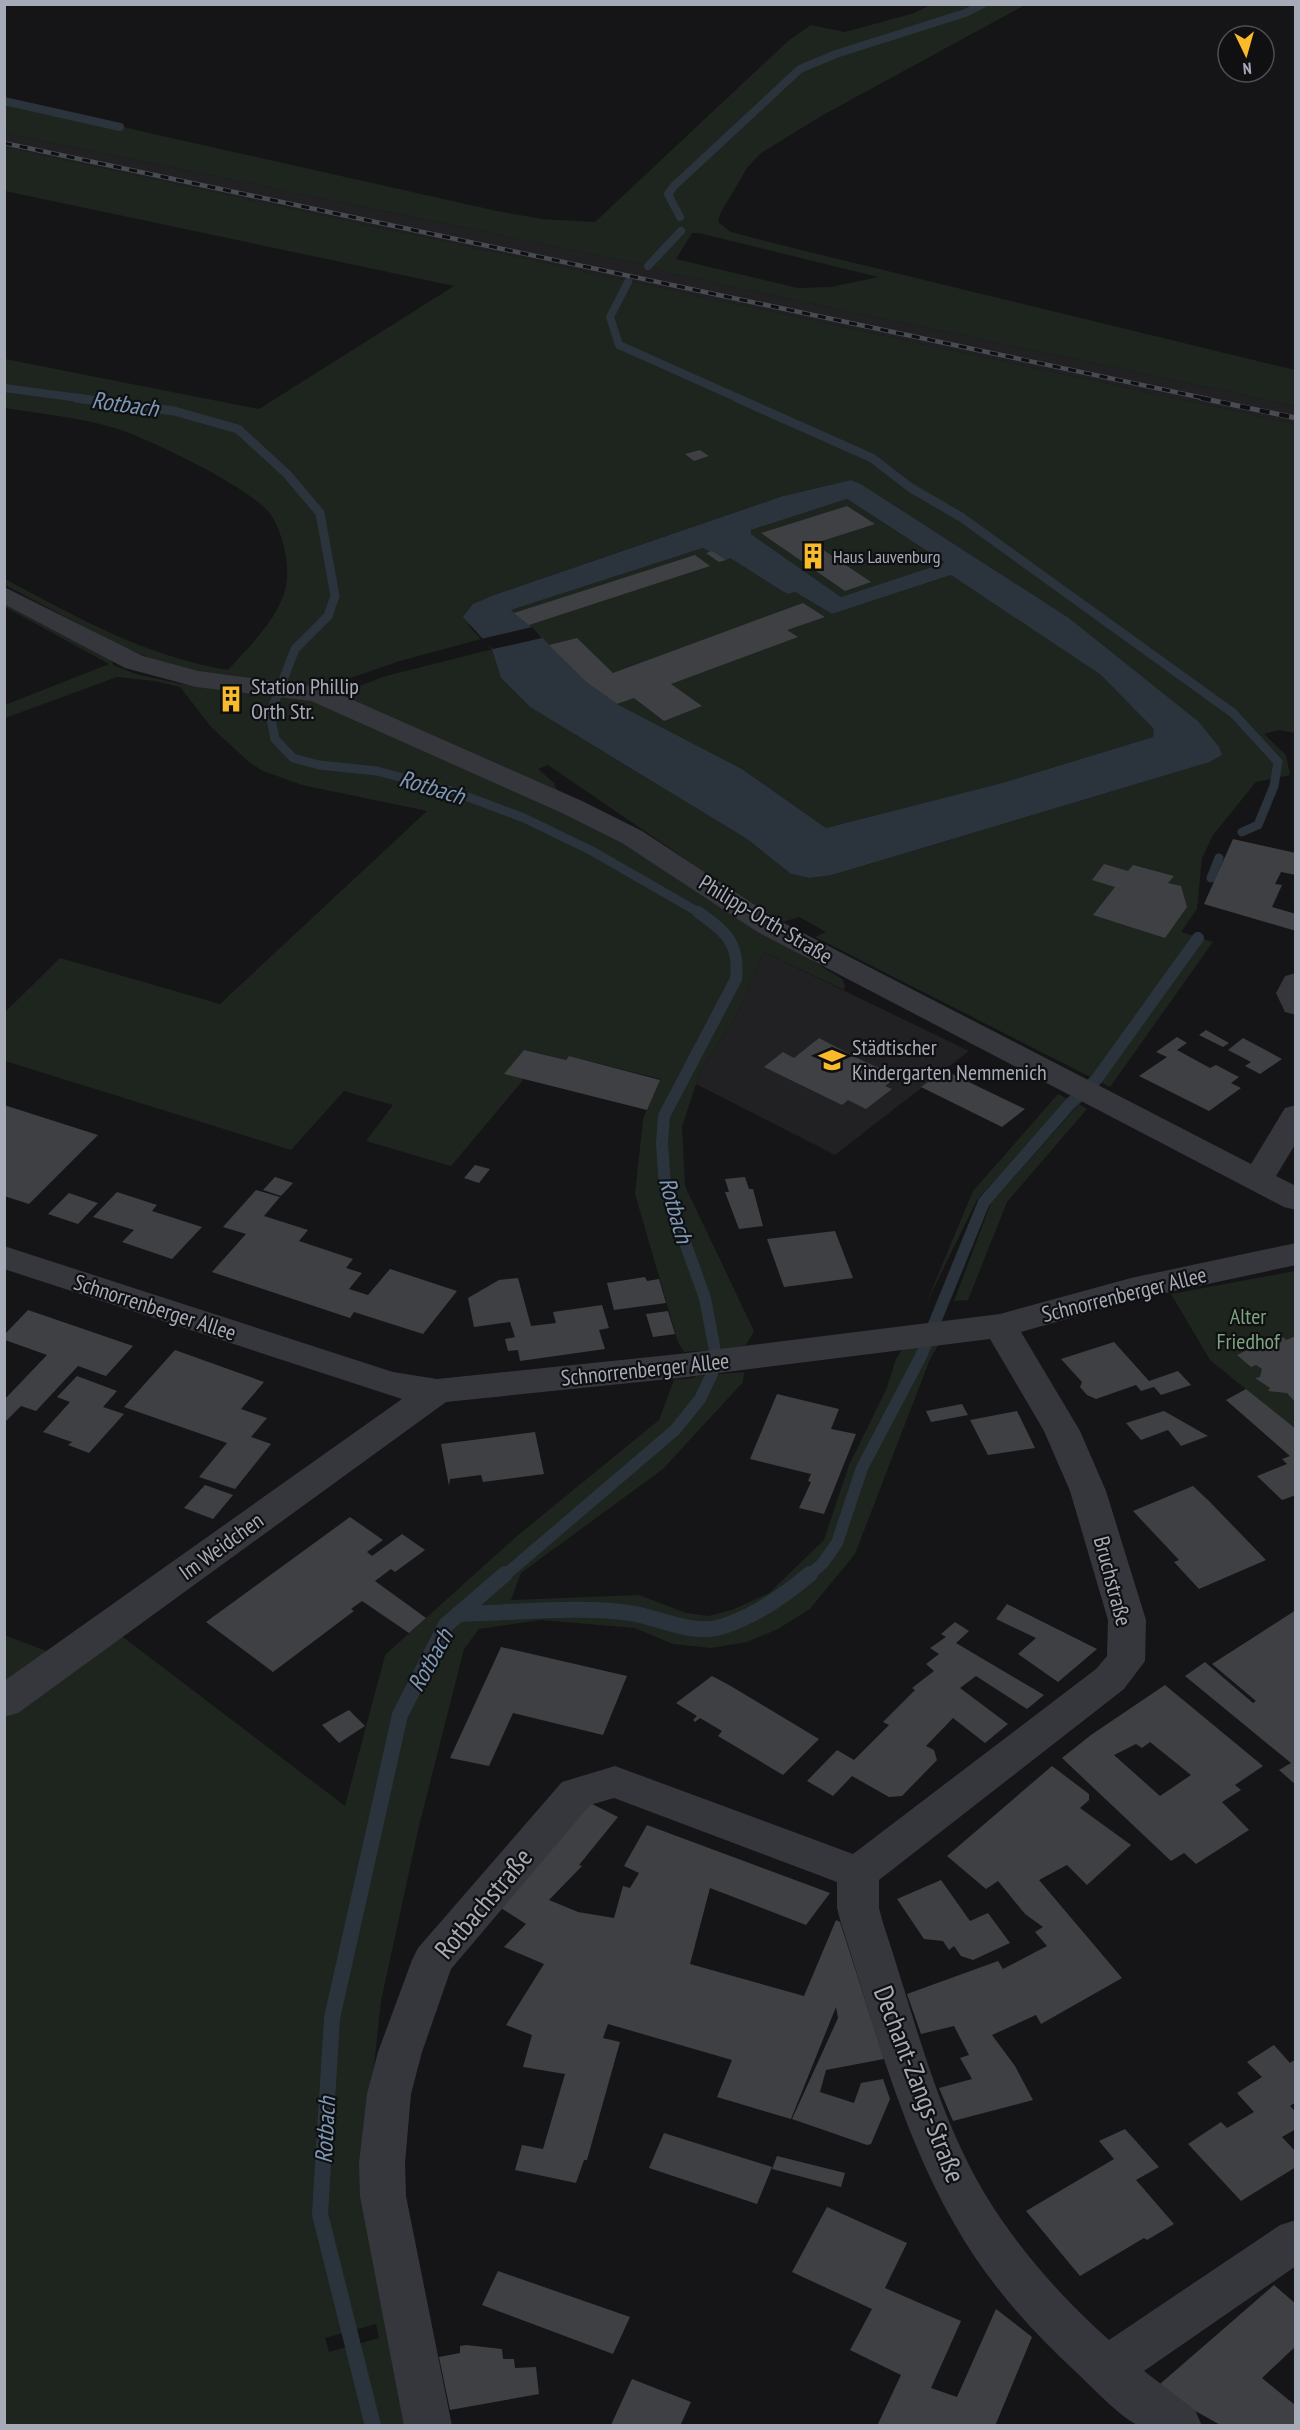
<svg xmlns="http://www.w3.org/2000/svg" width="1300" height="2430" font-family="'PT Sans Narrow',sans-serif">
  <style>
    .built { fill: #212124 }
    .green { fill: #1d251e; fill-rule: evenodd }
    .water { fill: #2b343c; fill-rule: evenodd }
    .pier { fill: #151517 }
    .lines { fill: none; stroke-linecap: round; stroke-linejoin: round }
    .stream-far3 { stroke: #2b343c; stroke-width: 8 }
    .stream-far2 { stroke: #2b343c; stroke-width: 9 }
    .stream-far1 { stroke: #2b343c; stroke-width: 12 }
    .stream { stroke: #2b343c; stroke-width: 16 }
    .building { fill: #3f4044; fill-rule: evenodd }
    .minor { fill: #36373c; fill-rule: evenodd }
    .rail-far1-casing { stroke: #494b52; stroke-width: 4.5 }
    .rail-casing { stroke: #494b52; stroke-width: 5 }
    .rail-far1 { stroke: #101012; stroke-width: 3; stroke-dasharray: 8; stroke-linecap: butt }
    .rail { stroke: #101012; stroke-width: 4; stroke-dasharray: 10; stroke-linecap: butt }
    .labels { text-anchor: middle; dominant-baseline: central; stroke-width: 4.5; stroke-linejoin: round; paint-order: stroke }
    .far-poi-label { font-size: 18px; fill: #a6abb8; stroke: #101012; text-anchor: start }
    .poi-label { font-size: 22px; fill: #a6abb8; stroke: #101012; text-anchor: start }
    .street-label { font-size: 22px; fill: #a6abb8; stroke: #101012 }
    .park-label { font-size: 22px; fill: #7da480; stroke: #101012 }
    .water-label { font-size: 24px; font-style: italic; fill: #7c98b5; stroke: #101012 }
    .near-street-label { font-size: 27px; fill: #a6abb8; stroke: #101012 }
  </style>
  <rect width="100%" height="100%" fill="#151517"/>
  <path class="built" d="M 5,133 L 655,267 L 668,273 L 1295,406 L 1295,424 L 5,147 Z
    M 764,952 L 969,1051 L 835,1155 L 696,1084 L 700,1072 L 736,1016 Z"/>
  <path class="green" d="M 933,4 L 1025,5 L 823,115 L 761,153 L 747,168 L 720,214 L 718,222 L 731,232 L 797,249 L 1295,370 L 1295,406 L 668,273 L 655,267 L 5,133 L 5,98 L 153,134 L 497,211 L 542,219 L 595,222 L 788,41 L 811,25 L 845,32 L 911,14 ZM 692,233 L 699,233 L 878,277 L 831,287 L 798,288 L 676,259 Z
    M 5,147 L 1295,424 L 1295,733 L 1279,730 L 1264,734 L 1286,755 L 1290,775 L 1256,782 L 1213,835 L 1202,858 L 1197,909 L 1181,932 L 1213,942 L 1110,1087 L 815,937 L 826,932 L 799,917 L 783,922 L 754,906 L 548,765 L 538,769 L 554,783 L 557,790 L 343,696 L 343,692 L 386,676 L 493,649 L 501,678 L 530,707 L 747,839 L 791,874 L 810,878 L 832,875 L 1210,762 L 1222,755 L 1198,721 L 1069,618 L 861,484 L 851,480 L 783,496 L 494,595 L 468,625 L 481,639 L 400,661 L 327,686 L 311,687 L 200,672 L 154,660 L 115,643 L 5,585 L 5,579 C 81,619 142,655 228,670 C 250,645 283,615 287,580 C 289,560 281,526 268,511 C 244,485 155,442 121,430 C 83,418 43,414 5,408 L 5,359 L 259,409 L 454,286 L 5,191 Z
    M 847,499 L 945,563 L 841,597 L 751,534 L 751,530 Z
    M 703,548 L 730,558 L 782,591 L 788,594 L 795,592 L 832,614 L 951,575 L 1101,675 L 1155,729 L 1153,737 L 1002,783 L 826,828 L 742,769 L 617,704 L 586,682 L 532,627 L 511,610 Z
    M 5,601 L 112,659 L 113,665 L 136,674 L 181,684 L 307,699 L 590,823 L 842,979 L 845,986 L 844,990 L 764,952 L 736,1016 L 700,1072 L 682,1127 L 685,1186 L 754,1331 L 746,1345 L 729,1349 L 684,1352 L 678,1342 L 635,1194 L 643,1119 L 660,1079 L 569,1056 L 566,1060 L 524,1050 L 505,1074 L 524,1079 L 451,1166 L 366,1141 L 393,1105 L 344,1091 L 291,1150 L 5,1061 L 5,1012 L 60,958 L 220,1004 L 427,811 L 302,785 L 263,771 L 250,763 L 211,727 L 180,687 L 155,681 L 117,677 L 5,718 L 5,705 L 109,664 L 5,607 Z
    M 1058,1094 L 1068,1099 L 977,1200 L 925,1306 L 973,1191 Z
    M 1079,1104 L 1087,1109 L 1007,1202 L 968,1300 L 954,1301 L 991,1203 Z
    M 1295,1271 L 1295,1429 L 1210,1360 L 1171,1294 Z
    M 940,1342 L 930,1359 L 855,1554 L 810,1609 L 778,1629 L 747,1642 L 711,1648 L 673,1644 L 635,1628 L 541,1620 L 479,1629 L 464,1649 L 419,1826 L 381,2001 L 368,2121 L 412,2425 L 5,2425 L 4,1635 L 49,1652 L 98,1618 L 345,1806 L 385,1655 L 517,1536 L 659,1420 L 674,1380 L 694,1378 L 696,1376 L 744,1372 L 743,1382 L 663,1469 L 521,1573 L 511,1600 L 639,1595 L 686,1613 L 709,1616 L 732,1610 L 769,1593 L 824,1540 L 849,1465 L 886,1390 L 896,1359 L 904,1346 ZM 376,2324 L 379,2338 L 329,2352 L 325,2338 Z"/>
  <path class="water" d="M 851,480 L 861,484 L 1069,618 L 1198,721 L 1219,747 L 1222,755 L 1210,762 L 832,875 L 810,878 L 791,874 L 747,839 L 530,707 L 501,678 L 492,649 L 463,617 L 473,604 L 494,595 L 783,496 ZM 847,499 L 944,562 L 944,563 L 841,597 L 751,534 L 751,530 ZM 703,548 L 726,560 L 730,558 L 782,591 L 788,594 L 795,592 L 832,614 L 951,575 L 1101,675 L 1154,729 L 1153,737 L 1002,783 L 826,828 L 742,769 L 617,704 L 586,682 L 532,627 L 511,610 Z"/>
  <path class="pier" d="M 532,627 L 542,638 L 493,649 L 481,639 Z"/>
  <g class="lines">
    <path class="stream-far3" d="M 4,101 L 120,127
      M 680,217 L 668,194 L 674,186 L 800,69 L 836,54 L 965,13 L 983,4
      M 648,266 L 681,231
      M 628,282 L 610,317 L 619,345 L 740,399
      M 4,388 L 87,399"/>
    <path class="stream-far2" d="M 76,398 L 174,411 L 238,429 L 287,474 L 320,513 L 335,596 L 328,616 L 295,649 L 273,706 L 271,719 L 275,739 L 293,758 L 319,765 L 377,771 L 452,791 L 524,818 L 592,851 L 700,913
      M 737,398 L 872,458 L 911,488 L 961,517 L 1233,713 L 1278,762 L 1274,786 L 1258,825 L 1242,832
      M 1211,878 L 1219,858"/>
    <path class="stream-far1" d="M 504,1576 L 675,1430 L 700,1399 L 712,1374 L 715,1351 L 705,1298 L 665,1187 L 662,1143 L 664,1116 L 736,979 C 740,943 726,932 698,912
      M 808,1576 L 822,1564 L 837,1543 L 862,1468 L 921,1356 L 984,1202 L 1070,1104 L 1096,1080 L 1198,938"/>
    <path class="stream" d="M 458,1614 C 510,1613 586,1605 636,1614 C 664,1620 695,1636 724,1626 C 755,1616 785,1595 810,1574
      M 373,2426 L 320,2214 L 332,2018 L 400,1715 L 446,1625 L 505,1574"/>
  </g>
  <path class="building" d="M 700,450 L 709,456 L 694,461 L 685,454 Z
    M 847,506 L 875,524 L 822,541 L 823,543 L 819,547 L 871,582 L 845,591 L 761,533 Z
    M 712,551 L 726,560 L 719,562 L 706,553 Z
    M 695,555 L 710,566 L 529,625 L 514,613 Z
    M 803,603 L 825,617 L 787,630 L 798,637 L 671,684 L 702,706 L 664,721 L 634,698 L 617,704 L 586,682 L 549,645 L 577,638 L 613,673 Z
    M 1233,839 L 1296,853 L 1296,875 L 1281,872 L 1275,884 L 1282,885 L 1272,907 L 1296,914 L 1296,931 L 1204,904 Z
    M 1104,864 L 1128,871 L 1133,865 L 1174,876 L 1168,883 L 1181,886 L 1187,907 L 1165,938 L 1093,915 L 1115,887 L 1092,880 Z
    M 1206,1030 L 1229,1043 L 1223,1047 L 1199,1035 Z
    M 1177,1037 L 1187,1043 L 1177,1050 L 1210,1068 L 1216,1065 L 1239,1077 L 1231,1083 L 1241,1088 L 1209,1111 L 1139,1076 L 1167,1057 L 1156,1052 Z
    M 819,1038 L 863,1061 L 898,1076 L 885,1086 L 892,1089 L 866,1109 L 848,1100 L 842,1105 L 764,1067 L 783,1052 L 794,1058 Z
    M 1243,1038 L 1282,1059 L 1260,1074 L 1245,1066 L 1251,1062 L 1228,1050 Z
    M 524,1050 L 566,1060 L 569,1056 L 660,1080 L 647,1110 L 504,1074 Z
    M 944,1070 L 1025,1109 L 1002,1127 L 921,1087 Z
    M 4,1105 L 98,1135 L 29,1204 L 4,1196 Z
    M 475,1165 L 490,1169 L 479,1183 L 464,1178 Z
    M 275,1177 L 293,1183 L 281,1196 L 263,1190 Z
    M 745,1177 L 749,1189 L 753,1189 L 763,1226 L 739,1229 L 725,1192 L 729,1192 L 725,1179 Z
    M 256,1190 L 280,1197 L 264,1216 L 308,1230 L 299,1241 L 353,1259 L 346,1268 L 362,1273 L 349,1289 L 368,1295 L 390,1269 L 457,1291 L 423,1334 L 354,1312 L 350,1318 L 212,1272 L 246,1234 L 223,1227 Z
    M 117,1192 L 157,1205 L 152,1211 L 202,1227 L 172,1259 L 122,1242 L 134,1230 L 93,1217 Z
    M 69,1193 L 98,1203 L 78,1224 L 48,1214 Z
    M 835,1231 L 853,1278 L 784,1287 L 767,1239 Z
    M 645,1277 L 647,1281 L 659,1279 L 666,1303 L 614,1310 L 607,1283 Z
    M 518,1278 L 531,1326 L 556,1323 L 553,1312 L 602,1305 L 609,1328 L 599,1330 L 605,1349 L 520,1361 L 518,1350 L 508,1351 L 505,1339 L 515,1337 L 510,1322 L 474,1327 L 468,1298 L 499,1280 Z
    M 28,1310 L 133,1346 L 106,1376 L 78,1366 L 36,1411 L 21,1406 L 4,1423 L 4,1400 L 47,1355 L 5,1340 L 5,1334 Z
    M 668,1311 L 675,1334 L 653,1337 L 646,1314 Z
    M 1296,1336 L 1296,1403 L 1287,1393 L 1268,1391 L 1270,1388 L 1255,1378 L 1260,1377 L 1262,1369 L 1256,1365 L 1251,1367 L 1237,1355 L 1247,1350 L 1242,1346 L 1261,1338 L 1276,1344 L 1282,1342 L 1279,1339 L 1283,1337 L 1286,1340 Z
    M 1114,1342 L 1149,1381 L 1178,1371 L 1191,1385 L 1161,1395 L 1154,1387 L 1141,1391 L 1136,1385 L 1096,1399 L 1087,1395 L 1080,1387 L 1082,1382 L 1061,1359 Z
    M 175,1350 L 264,1382 L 241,1409 L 267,1418 L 251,1437 L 271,1444 L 235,1489 L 199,1477 L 227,1443 L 124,1407 Z
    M 77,1376 L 117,1391 L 103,1407 L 124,1414 L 89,1453 L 68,1445 L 72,1442 L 43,1432 L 70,1402 L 57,1397 Z
    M 1246,1389 L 1296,1429 L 1296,1495 L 1282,1500 L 1257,1476 L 1287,1464 L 1282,1459 L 1290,1456 L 1226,1400 Z
    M 777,1394 L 839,1409 L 831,1429 L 856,1434 L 824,1514 L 799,1508 L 811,1482 L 808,1481 L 811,1474 L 750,1459 Z
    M 962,1404 L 968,1415 L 931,1422 L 926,1411 Z
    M 1017,1411 L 1035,1448 L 988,1455 L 970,1420 Z
    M 1164,1411 L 1208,1436 L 1181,1446 L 1168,1430 L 1141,1440 L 1126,1423 Z
    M 535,1432 L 544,1474 L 483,1482 L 481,1475 L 450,1479 L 449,1486 L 441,1444 Z
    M 205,1485 L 233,1495 L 213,1519 L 184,1508 Z
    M 1193,1486 L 1209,1501 L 1266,1560 L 1199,1589 L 1174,1562 L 1179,1560 L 1133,1511 Z
    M 350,1517 L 383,1540 L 367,1552 L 372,1556 L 402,1534 L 425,1550 L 395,1572 L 391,1569 L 375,1581 L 426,1618 L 409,1633 L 362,1601 L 351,1609 L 354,1611 L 273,1672 L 206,1622 Z
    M 1007,1604 L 1097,1649 L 1058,1682 L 1018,1654 L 1036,1638 L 996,1619 Z
    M 1296,1610 L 1296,1785 L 1279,1770 L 1291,1763 L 1185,1676 L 1205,1662 L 1253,1703 L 1256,1701 L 1212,1664 Z
    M 955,1622 L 969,1631 L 956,1643 L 1044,1695 L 1027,1709 L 976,1676 L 960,1688 L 1008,1724 L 985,1743 L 953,1718 L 926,1746 L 934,1750 L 937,1760 L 902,1796 L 889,1797 L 852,1776 L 833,1796 L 807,1781 L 837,1750 L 854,1760 L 889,1725 L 883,1722 L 915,1690 L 912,1688 L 934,1671 L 926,1664 L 939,1654 L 930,1648 L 946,1637 L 941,1634 Z
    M 501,1647 L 627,1676 L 603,1735 L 513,1713 L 489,1766 L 450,1758 Z
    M 712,1676 L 729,1685 L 819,1739 L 783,1775 L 718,1736 L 722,1731 L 700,1718 L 695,1722 L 693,1720 L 697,1716 L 676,1703 Z
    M 1165,1685 L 1263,1766 L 1235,1785 L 1241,1790 L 1222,1802 L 1249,1830 L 1196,1864 L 1184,1853 L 1171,1861 L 1062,1758 L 1091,1735 ZM 1150,1742 L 1191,1775 L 1160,1796 L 1114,1755 L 1136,1744 L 1142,1748 Z
    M 349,1710 L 365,1726 L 339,1743 L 322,1725 Z
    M 1052,1766 L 1089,1794 L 1089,1800 L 1080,1808 L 1131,1845 L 1087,1885 L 1067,1865 L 1039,1880 L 1122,1978 L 1041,2024 L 1036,2015 L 992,2035 L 1015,2066 L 1033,2100 L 953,2121 L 939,2088 L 972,2079 L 960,2058 L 969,2055 L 954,2026 L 921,2034 L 907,1994 L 998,1961 L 1003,1969 L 1047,1946 L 1035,1932 L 1043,1927 L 1025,1914 L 998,1881 L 986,1889 L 947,1856 Z
    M 590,1803 L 618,1817 L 579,1865 L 582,1866 L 549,1900 L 578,1912 L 614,1918 L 623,1886 L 630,1888 L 639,1873 L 624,1866 L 647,1825 L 830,1893 L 806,1925 L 710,1888 L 690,1964 L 804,1996 L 836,1920 L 840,1922 L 884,2059 L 826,2070 L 820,2092 L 854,2103 L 861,2083 L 883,2079 L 890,2099 L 871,2144 L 867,2145 L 792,2119 L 838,2018 L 836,2007 L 791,2119 L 717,2097 L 732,2060 L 608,2024 L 603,2038 L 620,2042 L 587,2160 L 584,2160 L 576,2183 L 515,2170 L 522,2145 L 543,2149 L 565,2074 L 523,2067 L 532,2035 L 506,2025 L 544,1964 L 504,1947 L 526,1924 L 501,1908 Z
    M 941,1880 L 970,1921 L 988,1913 L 1010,1943 L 973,1960 L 961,1956 L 954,1946 L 949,1950 L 943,1941 L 924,1939 L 897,1899 Z
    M 1274,2045 L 1290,2063 L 1296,2059 L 1296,2102 L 1290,2106 L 1296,2112 L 1296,2129 L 1282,2137 L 1296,2152 L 1296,2167 L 1241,2201 L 1188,2144 L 1221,2122 L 1227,2128 L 1254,2112 L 1237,2093 L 1262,2077 L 1247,2062 Z
    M 1125,2129 L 1159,2167 L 1136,2180 L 1174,2224 L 1147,2240 L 1144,2238 L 1080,2276 L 1026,2211 L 1114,2159 L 1099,2141 Z
    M 664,2133 L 772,2167 L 757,2204 L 649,2168 Z
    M 777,2156 L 845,2173 L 841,2187 L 772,2169 Z
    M 827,2207 L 907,2243 L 885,2288 L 961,2321 L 931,2388 L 957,2397 L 996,2309 L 1032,2337 L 995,2426 L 877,2426 L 901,2375 L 850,2350 L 872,2309 L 792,2272 Z
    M 498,2271 L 630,2317 L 613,2354 L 482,2305 Z
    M 1274,2285 L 1296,2304 L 1296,2346 L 1262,2378 L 1296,2406 L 1296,2426 L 1222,2426 L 1192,2409 L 1160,2384 Z
    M 466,2345 L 502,2349 L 503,2359 L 514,2359 L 515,2368 L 536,2367 L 539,2394 L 450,2410 L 439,2357 L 460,2353 L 460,2346 Z
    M 632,2379 L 691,2402 L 680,2426 L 611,2425 Z"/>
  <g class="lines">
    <path class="minor" d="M 4,587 L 143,656 L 198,671 L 326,688 L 582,801 L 642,831 L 776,919 L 1251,1164 L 1285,1108 L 1296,1105 L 1296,1143 L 1276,1176 L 1296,1186 L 1296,1210 L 1284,1207 L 756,931 L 622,843 L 562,813 L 311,701 L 196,687 L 125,668 L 4,604 Z
      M 1296,973 L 1296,1015 L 1285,1012 L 1276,993 L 1285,976 Z
      M 1296,1243 L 1296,1265 L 1133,1300 L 1021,1332 L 1080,1431 L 1106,1491 L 1146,1620 L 1145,1661 L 1124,1689 L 879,1880 L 879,1908 L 883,1923 C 914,2015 937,2116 988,2199 C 1021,2252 1063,2299 1109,2340 L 1280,2225 L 1296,2220 L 1296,2266 L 1144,2371 L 1195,2410 L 1202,2426 C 1189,2426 1148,2429 1138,2425 C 1122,2419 1090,2385 1076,2372 C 1030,2330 986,2280 955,2225 C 901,2131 874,2025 841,1923 L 837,1908 L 837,1882 L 614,1798 L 590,1805 L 451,1969 L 422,2052 L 411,2094 L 405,2163 L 406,2196 L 452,2426 L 404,2426 L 360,2196 L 359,2163 L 367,2094 L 378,2052 L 412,1960 L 418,1948 L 562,1782 L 615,1766 L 853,1854 L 1096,1669 L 1107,1656 L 1108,1620 L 1070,1491 L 1044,1431 L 990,1339 L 679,1378 L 446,1402 L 18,1713 L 4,1717 L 4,1681 L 402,1399 L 4,1269 L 4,1246 L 393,1372 L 437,1379 L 679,1354 L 1000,1314 L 1131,1278 Z"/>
    <g class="rail-far1-casing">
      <path id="rail-far1" d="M 4,143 L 1208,399"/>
    </g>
    <g class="rail-casing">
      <path id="rail" d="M 1201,398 L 1296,418"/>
    </g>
    <use href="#rail-far1" class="rail-far1"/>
    <use href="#rail" class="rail"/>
  </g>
  <defs>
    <g id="building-bare" transform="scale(2.07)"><path d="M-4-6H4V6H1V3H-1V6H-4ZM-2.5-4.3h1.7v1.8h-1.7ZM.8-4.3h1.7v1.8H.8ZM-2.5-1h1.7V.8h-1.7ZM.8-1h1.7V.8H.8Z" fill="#fabb2a" stroke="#101012" stroke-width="2.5" paint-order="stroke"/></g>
    <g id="school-bare" transform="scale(2.07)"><path d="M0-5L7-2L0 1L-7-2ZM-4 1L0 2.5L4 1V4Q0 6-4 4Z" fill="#fabb2a" stroke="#101012" stroke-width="2.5" paint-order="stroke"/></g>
  </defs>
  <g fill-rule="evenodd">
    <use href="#building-bare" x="813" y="556"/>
    <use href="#building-bare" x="231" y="699"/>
    <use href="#school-bare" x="832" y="1060"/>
  </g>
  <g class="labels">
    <g class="far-poi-label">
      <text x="833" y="556">Haus Lauvenburg</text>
    </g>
    <g class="poi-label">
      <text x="251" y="686">Station Phillip<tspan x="251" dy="25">Orth Str.</tspan></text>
      <text x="852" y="1047">Städtischer<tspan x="852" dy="25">Kindergarten Nemmenich</tspan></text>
    </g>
    <g class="street-label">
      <text transform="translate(766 919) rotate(31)">Philipp-Orth-Straße</text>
      <text transform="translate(1124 1294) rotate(-14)">Schnorrenberger Allee</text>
      <text transform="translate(155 1307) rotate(18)">Schnorrenberger Allee</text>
      <text transform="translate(645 1369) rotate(-6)">Schnorrenberger Allee</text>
      <text transform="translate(221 1546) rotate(-36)">Im Weidchen</text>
      <text transform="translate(1113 1581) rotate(75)">Bruchstraße</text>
    </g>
    <g class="park-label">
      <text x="1248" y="1316">Alter<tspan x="1248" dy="25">Friedhof</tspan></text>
    </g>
    <g class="water-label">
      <text transform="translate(125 404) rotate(8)">Rotbach</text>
      <text transform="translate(432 787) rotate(17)">Rotbach</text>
      <text transform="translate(676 1210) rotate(74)">Rotbach</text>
      <text transform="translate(430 1660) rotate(-61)">Rotbach</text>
      <text transform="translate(325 2130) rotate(-87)">Rotbach</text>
    </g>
    <g class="near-street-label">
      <text transform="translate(483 1903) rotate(-50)">Rotbachstraße</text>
      <text transform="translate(920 2084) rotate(69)">Dechant-Zangs-Straße</text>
    </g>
  </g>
  <rect width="1300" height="2430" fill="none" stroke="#a6abb8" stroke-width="12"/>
  <g transform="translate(1246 54) rotate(175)"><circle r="28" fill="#101012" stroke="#4c4e54" stroke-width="1.5"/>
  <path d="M0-4.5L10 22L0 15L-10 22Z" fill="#fabb2a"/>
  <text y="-9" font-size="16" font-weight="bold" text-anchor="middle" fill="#a6abb8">N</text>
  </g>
</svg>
